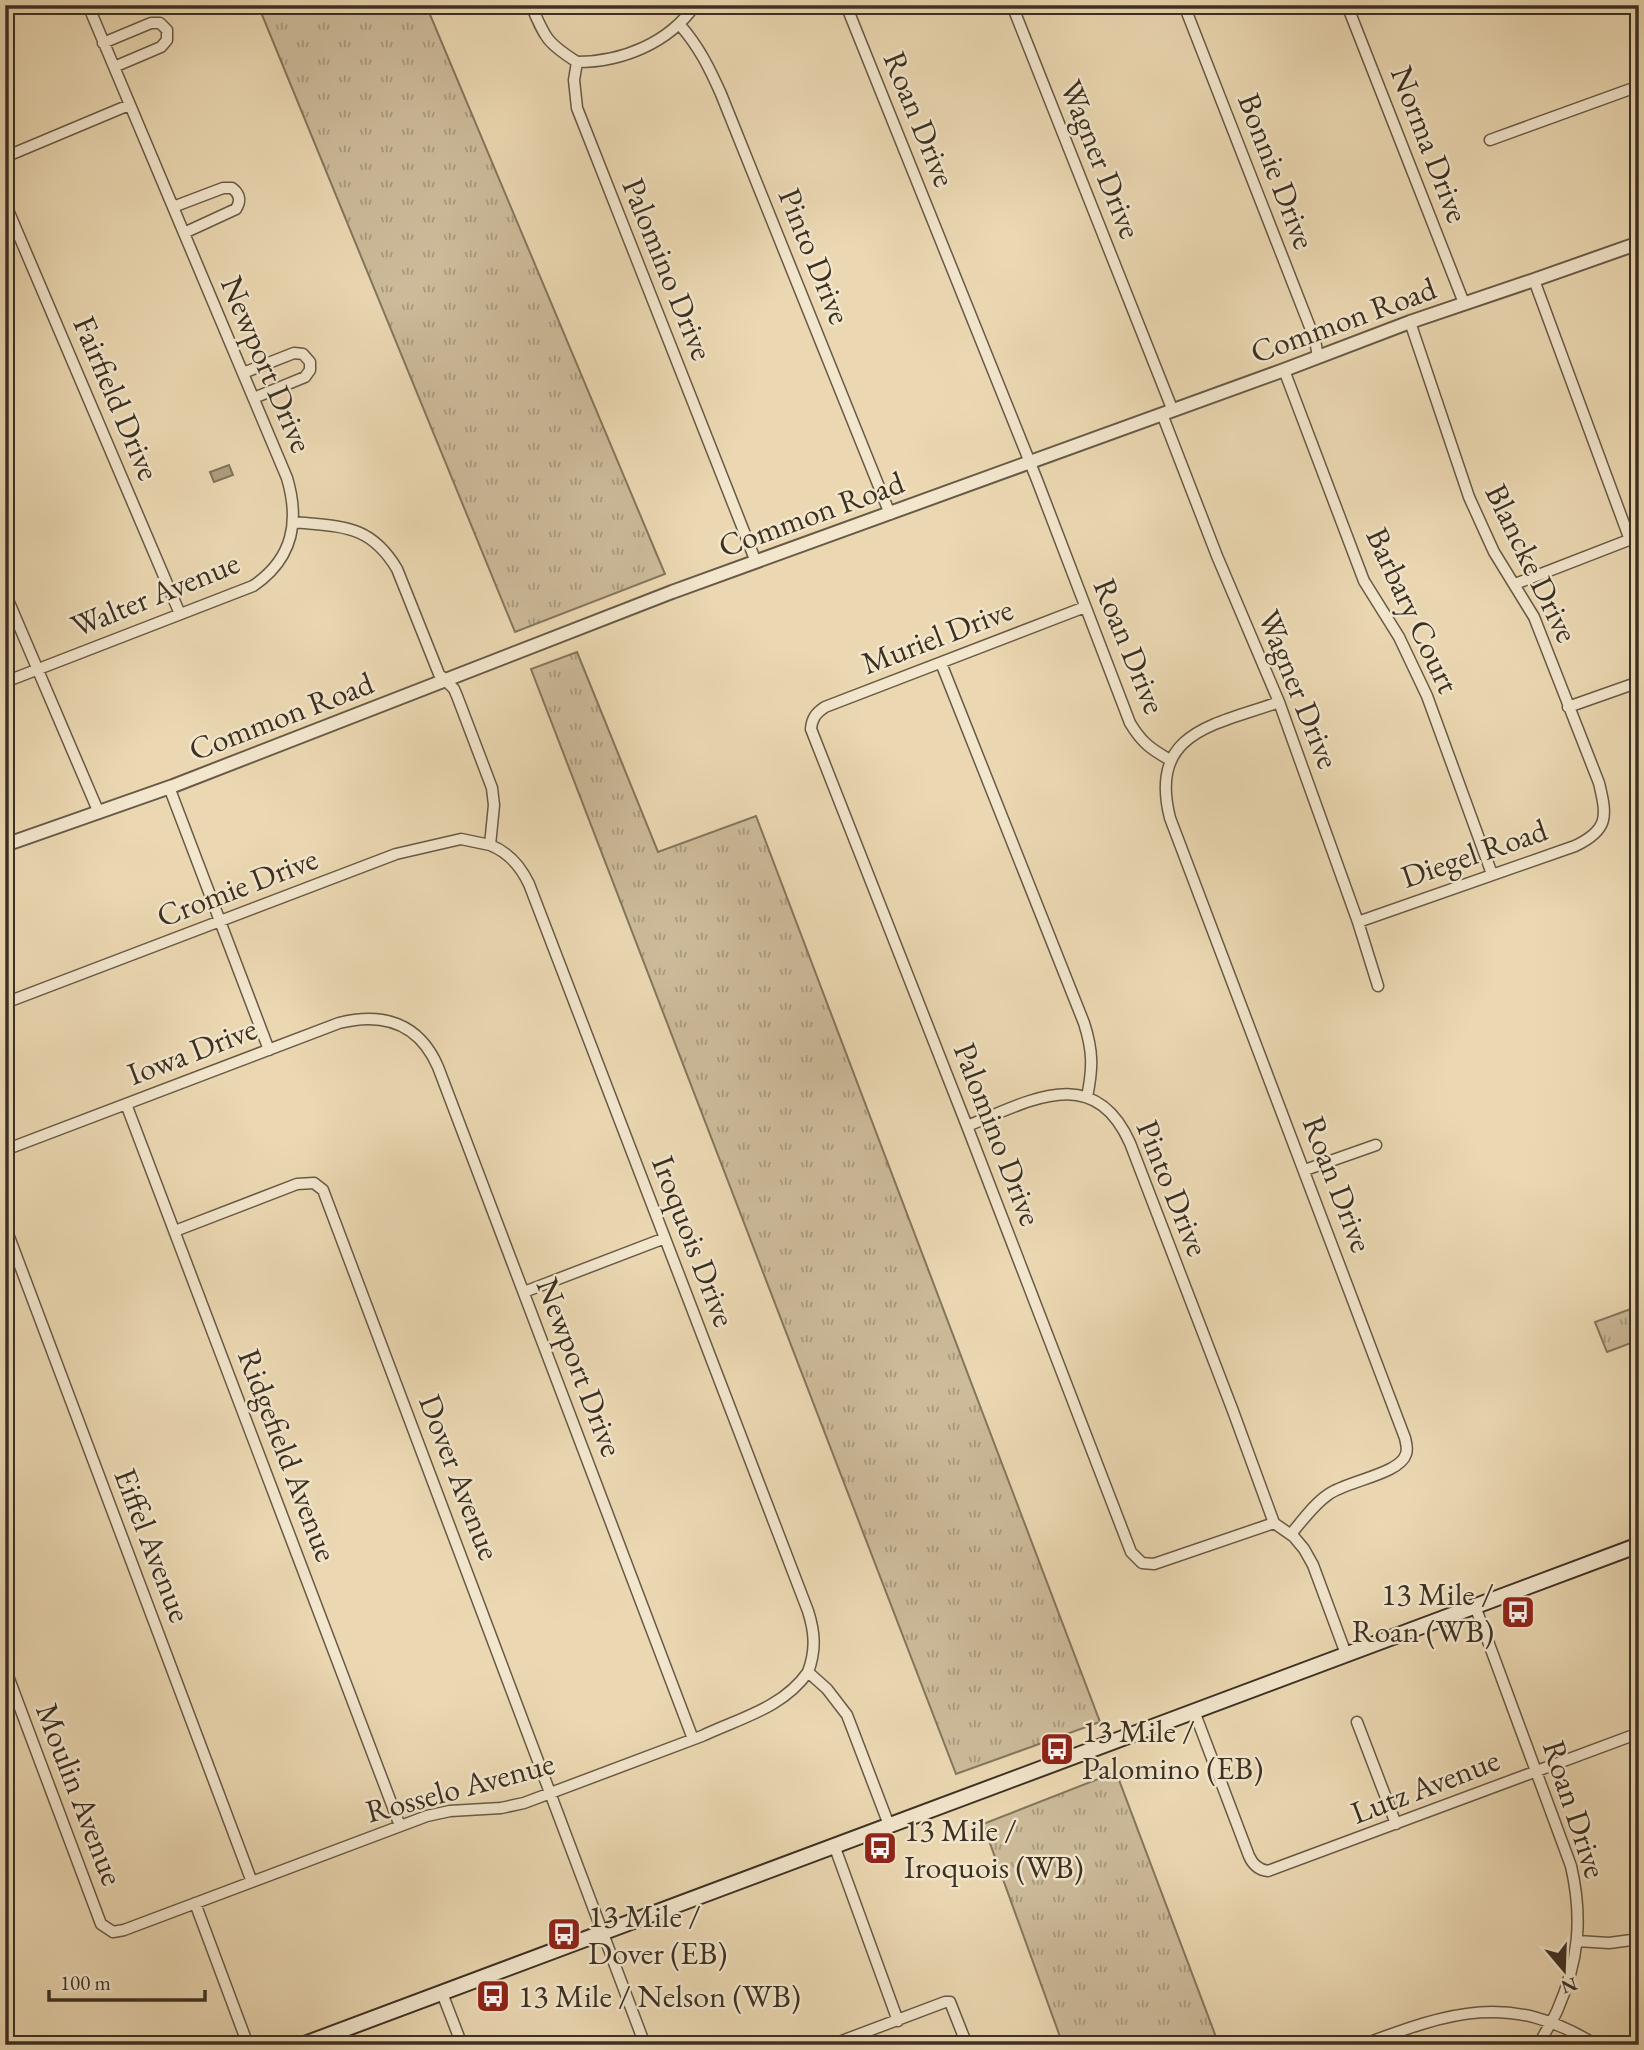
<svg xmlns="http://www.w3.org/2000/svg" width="1644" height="2050" font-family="'EB Garamond',serif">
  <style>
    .grass { fill: url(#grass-tufts); stroke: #84765e; stroke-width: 2 }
    .water { fill: url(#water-ripples); stroke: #82735b; stroke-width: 2 }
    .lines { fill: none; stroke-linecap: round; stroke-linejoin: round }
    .minor-casing { stroke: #685a46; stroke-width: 13 }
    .tertiary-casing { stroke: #685a46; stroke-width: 16 }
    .secondary-casing { stroke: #3c3022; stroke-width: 18 }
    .minor { stroke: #f2e6cd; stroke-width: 10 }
    .tertiary { stroke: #f2e6cd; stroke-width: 12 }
    .secondary { stroke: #f2e6cd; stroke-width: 14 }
    .labels { text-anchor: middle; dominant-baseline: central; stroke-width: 5; stroke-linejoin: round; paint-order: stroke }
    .street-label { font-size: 32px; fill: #3c3022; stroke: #f2e6cd }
    .poi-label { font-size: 32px; fill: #3c3022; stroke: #f2e6cd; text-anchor: start }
  </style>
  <defs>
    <pattern id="grass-tufts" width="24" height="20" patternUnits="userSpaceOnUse" patternTransform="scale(1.75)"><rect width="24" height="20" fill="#cdbb9a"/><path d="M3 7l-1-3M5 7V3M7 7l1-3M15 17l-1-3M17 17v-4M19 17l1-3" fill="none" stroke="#a8987d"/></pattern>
    <pattern id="water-ripples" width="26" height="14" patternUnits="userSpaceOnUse" patternTransform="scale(1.75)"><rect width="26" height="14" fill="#b09f81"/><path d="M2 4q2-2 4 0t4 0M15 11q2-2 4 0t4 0" fill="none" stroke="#908269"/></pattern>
  </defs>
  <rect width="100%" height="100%" fill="#ebd8b2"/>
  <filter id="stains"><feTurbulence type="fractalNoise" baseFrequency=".00286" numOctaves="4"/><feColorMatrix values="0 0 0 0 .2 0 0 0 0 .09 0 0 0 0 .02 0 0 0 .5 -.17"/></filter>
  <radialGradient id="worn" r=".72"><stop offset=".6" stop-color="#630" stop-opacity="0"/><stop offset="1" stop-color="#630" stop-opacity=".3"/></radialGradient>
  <path class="grass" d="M 258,5 L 426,5 L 665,574 L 515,632 Z
    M 577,652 L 658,852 L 756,816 L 1100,1722 L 956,1774 L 531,669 Z
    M 1639,1306 L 1639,1340 L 1607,1352 L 1595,1322 Z
    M 1116,1772 L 1219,2045 L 1063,2045 L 983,1824 Z"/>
  <path class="water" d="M 229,465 L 233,475 L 214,482 L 210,472 Z"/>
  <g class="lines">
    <g class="minor-casing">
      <path id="minor" d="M 531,5 C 545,38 547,43 577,62
        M 846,5 L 1037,480 L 1130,723 C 1142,743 1151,749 1170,760
        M 1012,5 L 1173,411
        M 1184,5 L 1315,340 L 1318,357
        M 1347,5 L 1464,303
        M 680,25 C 699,47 709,67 721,94 L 890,514
        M 103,43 L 151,23 L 160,23 L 167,30 L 167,40 L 161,47 L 114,67
        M 577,62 L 574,80 L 577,108 L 756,562
        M 577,62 C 622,62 669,43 695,5
        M 1490,140 L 1639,86
        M 5,157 L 129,105
        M 5,203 L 180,614
        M 173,207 L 223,188 L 232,188 C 240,194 241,201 236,209 L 184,233
        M 1534,280 L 1630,540
        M 1284,370 L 1364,581 L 1399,637 L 1427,696 L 1492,874
        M 243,373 L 294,353 L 303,354 L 310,362 L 310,370 L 305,377 L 254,398
        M 1162,414 L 1217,556 L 1279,702 L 1358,922 L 1378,986
        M 294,522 C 342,527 370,524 397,569 L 439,674 L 454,689 L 457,696 L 492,788 L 494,805 L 490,845 C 508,852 521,867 529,884 L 808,1611 C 815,1633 816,1650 808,1672 L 827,1689 L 847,1715 L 889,1825
        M 1515,584 L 1639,536
        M 5,593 L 99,813
        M 1085,607 L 825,707 C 816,713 812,718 811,729 L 967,1126 L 1131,1552 L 1142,1563 L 1154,1564 L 1274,1523
        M 941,663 L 1084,1023 C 1093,1051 1093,1068 1087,1097
        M 5,682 L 253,586 C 293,559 300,522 287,478 L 88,5
        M 1279,702 C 1215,725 1148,731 1170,818 L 1405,1438 C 1406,1443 1408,1448 1406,1454 C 1400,1474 1347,1481 1329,1494 C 1314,1504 1303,1520 1291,1534
        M 1568,707 L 1639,682
        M 169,787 L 269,1050
        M 1358,922 L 1575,846 C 1609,830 1607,816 1599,783 L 1534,617 L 1494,552 L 1469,497 L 1410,322
        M 5,1003 L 396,854 L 461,839 L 490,845
        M 126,1104 L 400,1826
        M 967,1126 C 1028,1102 1093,1061 1130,1143 L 1233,1411 L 1274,1523 L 1294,1537 L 1304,1549 L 1313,1565 L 1346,1654
        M 5,1150 L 339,1023 C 383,1012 419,1023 438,1067 L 693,1739
        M 1305,1170 L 1376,1145
        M 5,1226 L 252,1882
        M 175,1231 L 297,1184 L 314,1183 L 323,1190 L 645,2045
        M 524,1292 L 665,1238
        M 1475,1606 L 1571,1866 C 1583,1918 1579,1961 1557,2011 C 1552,2022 1544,2033 1539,2045
        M 1637,1613 L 1639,1618
        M 5,1668 L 101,1924 L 113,1932 L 124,1930 L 427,1816 L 450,1811 L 501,1808 L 524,1803 L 702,1736 C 740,1718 783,1708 808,1672
        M 1194,1711 L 1249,1856 C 1253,1865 1259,1870 1268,1871 L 1639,1733
        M 1357,1722 L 1396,1824
        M 834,1845 L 898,2021
        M 195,1903 L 248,2045
        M 1577,1941 L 1609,1943 L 1639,1939
        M 442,1993 L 462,2045
        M 831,2045 L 945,2002 L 950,2002 L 967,2045
        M 1362,2045 C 1450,2012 1510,1991 1596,2045"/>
    </g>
    <g class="tertiary-casing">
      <path id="tertiary" d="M 5,845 L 173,786 L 672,592 L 1284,370 L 1410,322 L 1534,280 L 1639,243"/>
    </g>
    <g class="secondary-casing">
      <path id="secondary" d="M 302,2045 L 1639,1545"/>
    </g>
    <use href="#minor" class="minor"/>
    <use href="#tertiary" class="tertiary"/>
    <use href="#secondary" class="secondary"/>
  </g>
  <defs>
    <g id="bus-square" transform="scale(1.75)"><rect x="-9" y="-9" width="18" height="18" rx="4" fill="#8f2418" stroke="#f2e6cd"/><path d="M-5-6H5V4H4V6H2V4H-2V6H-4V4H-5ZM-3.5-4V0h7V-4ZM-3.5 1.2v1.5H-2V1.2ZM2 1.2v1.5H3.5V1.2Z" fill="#fff"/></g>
  </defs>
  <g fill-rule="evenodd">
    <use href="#bus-square" x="1518" y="1612"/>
    <use href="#bus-square" x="1057" y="1749"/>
    <use href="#bus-square" x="880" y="1848"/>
    <use href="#bus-square" x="564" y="1934"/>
    <use href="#bus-square" x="493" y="1996"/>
  </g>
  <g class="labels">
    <g class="street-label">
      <text transform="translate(920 119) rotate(68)">Roan Drive</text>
      <text transform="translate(1430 144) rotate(69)">Norma Drive</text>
      <text transform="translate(1101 159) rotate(68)">Wagner Drive</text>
      <text transform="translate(1277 171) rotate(69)">Bonnie Drive</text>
      <text transform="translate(815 256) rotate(68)">Pinto Drive</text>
      <text transform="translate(668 269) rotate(68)">Palomino Drive</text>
      <text transform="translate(1343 320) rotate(-20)">Common Road</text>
      <text transform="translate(267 364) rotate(67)">Newport Drive</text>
      <text transform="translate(117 398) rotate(67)">Fairfield Drive</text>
      <text transform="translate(811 514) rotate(-20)">Common Road</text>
      <text transform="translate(1532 563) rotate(64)">Blancke Drive</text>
      <text transform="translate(155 594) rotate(-22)">Walter Avenue</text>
      <text transform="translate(1413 610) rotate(65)">Barbary Court</text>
      <text transform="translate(937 636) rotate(-21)">Muriel Drive</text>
      <text transform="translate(1130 646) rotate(68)">Roan Drive</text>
      <text transform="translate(1299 689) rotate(68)">Wagner Drive</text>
      <text transform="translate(281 716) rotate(-21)">Common Road</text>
      <text transform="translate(1474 853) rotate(-19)">Diegel Road</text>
      <text transform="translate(237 887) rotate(-21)">Cromie Drive</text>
      <text transform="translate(192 1051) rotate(-21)">Iowa Drive</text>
      <text transform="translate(998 1134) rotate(69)">Palomino Drive</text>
      <text transform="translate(1338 1184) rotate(69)">Roan Drive</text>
      <text transform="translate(1173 1188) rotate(68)">Pinto Drive</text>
      <text transform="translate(694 1241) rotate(69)">Iroquois Drive</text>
      <text transform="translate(580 1367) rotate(69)">Newport Drive</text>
      <text transform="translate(288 1455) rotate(69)">Ridgefield Avenue</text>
      <text transform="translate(460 1477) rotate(69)">Dover Avenue</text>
      <text transform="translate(153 1545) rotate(69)">Eiffel Avenue</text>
      <text transform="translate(1425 1786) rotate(-21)">Lutz Avenue</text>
      <text transform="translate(460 1787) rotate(-15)">Rosselo Avenue</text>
      <text transform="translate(80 1794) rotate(69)">Moulin Avenue</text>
      <text transform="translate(1575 1809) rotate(72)">Roan Drive</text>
    </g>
    <g class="poi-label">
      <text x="1494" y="1594" text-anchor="end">13 Mile /<tspan x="1494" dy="37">Roan (WB)</tspan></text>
      <text x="1082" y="1731">13 Mile /<tspan x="1082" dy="37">Palomino (EB)</tspan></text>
      <text x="904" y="1830">13 Mile /<tspan x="904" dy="37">Iroquois (WB)</tspan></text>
      <text x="588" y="1916">13 Mile /<tspan x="588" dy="37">Dover (EB)</tspan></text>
      <text x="518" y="1996">13 Mile / Nelson (WB)</text>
    </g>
  </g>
  <rect width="1644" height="2050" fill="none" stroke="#ebd8b2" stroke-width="28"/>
  <rect x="7" y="7" width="1630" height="2036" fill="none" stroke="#3c3022" stroke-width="3.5"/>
  <rect x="14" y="14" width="1616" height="2022" fill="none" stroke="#3c3022" stroke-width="2"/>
  <g transform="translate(1564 1970) rotate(161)" stroke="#f2e6cd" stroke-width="5" paint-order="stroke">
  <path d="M0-5L12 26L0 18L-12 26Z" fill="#3c3022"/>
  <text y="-10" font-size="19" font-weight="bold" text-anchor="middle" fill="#3c3022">N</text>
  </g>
  <path d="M49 1990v10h156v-10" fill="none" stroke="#3c3022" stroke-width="3.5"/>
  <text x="60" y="1990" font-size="21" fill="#3c3022" stroke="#f2e6cd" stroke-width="5" paint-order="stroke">100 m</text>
  <rect width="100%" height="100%" filter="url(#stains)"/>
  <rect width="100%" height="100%" fill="url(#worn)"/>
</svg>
